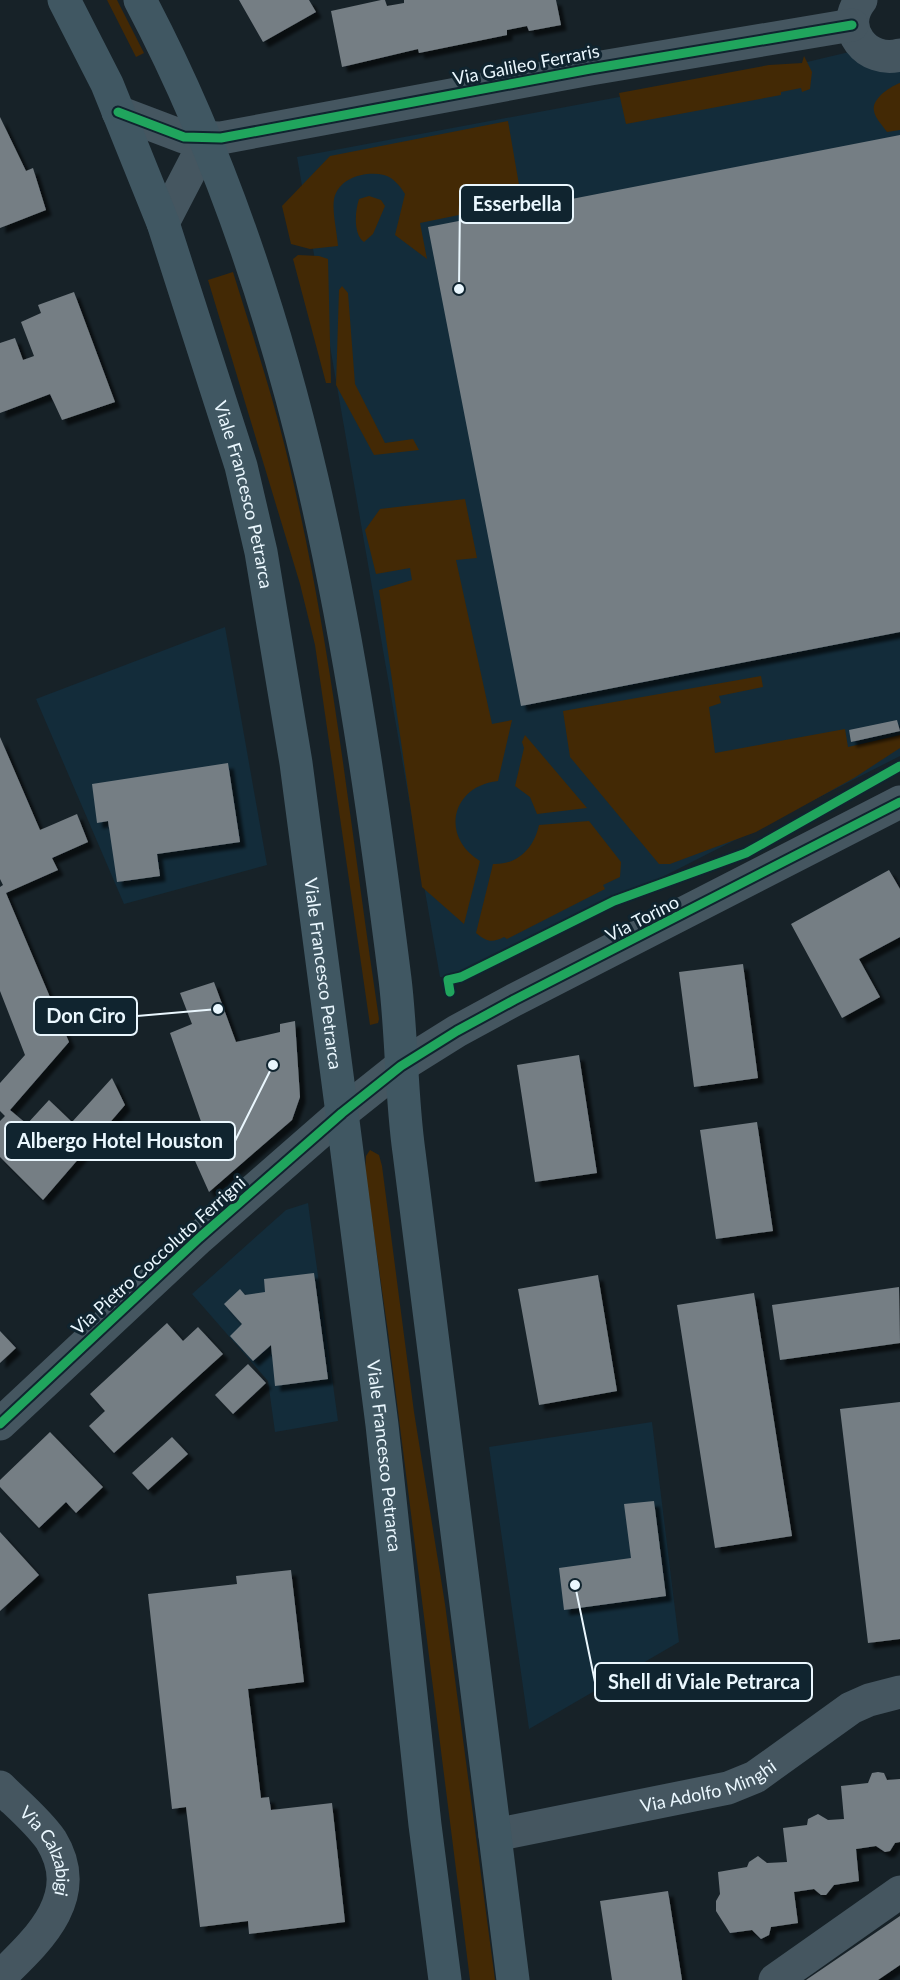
<svg xmlns="http://www.w3.org/2000/svg" width="900" height="1980" font-family="Lato,sans-serif">
  <style>
    .built { fill: #132c3a }
    .green { fill: #432905 }
    .building { fill: #757e84; filter: url(#shadow) }
    .lines { fill: none; stroke-linecap: round; stroke-linejoin: round }
    .street { stroke: #455660; stroke-width: 33 }
    .secondary { stroke: #405762; stroke-width: 33 }
    .cycleway-casing { stroke: #10242f; stroke-width: 13 }
    .cycleway { stroke: #20a55d; stroke-width: 9 }
    .labels { text-anchor: middle; dominant-baseline: central; stroke-width: 6; stroke-linejoin: round; paint-order: stroke }
    .street-label { font-size: 18px; fill: #eaf7fe; stroke: #10242f }
    .leader { fill: none; stroke: #eaf7fe; stroke-width: 2 }
    .callout-dot { fill: #eaf7fe; stroke: #10242f; stroke-width: 2 }
    .callout { fill: #10242f; stroke: #eaf7fe; stroke-width: 2 }
    .callout-label { font-size: 20px; text-anchor: middle; font-weight: bold; fill: #eaf7fe }
  </style>
  <defs>
    <filter id="shadow"><feDropShadow dx="5.5" dy="5.5" stdDeviation="1.5" flood-color="#0009"/></filter>
  </defs>
  <rect width="100%" height="100%" fill="#172228"/>
  <path class="built" d="M 900,40 L 900,756 L 460,980 L 440,977 L 297,157 L 807,62 Z
    M 225,627 L 267,865 L 124,904 L 36,699 Z
    M 308,1203 L 338,1421 L 275,1432 L 268,1381 L 192,1294 L 286,1210 Z
    M 652,1422 L 679,1642 L 529,1729 L 489,1447 Z"/>
  <path class="green" d="M 107,0 L 117,0 L 144,53 L 136,57 Z
    M 804,56 L 812,72 L 810,89 L 802,92 L 801,88 L 781,92 L 781,95 L 626,124 L 619,93 L 769,65 L 802,63 Z
    M 900,83 L 900,130 L 887,132 C 883,126 875,118 874,111 C 871,99 891,86 900,83 Z
    M 508,121 L 522,202 L 420,223 L 427,259 L 395,235 L 405,194 C 400,186 394,178 384,175 C 366,171 339,177 334,199 C 332,212 337,232 338,246 L 310,249 L 291,244 L 282,206 L 330,156 Z
    M 369,196 L 381,200 L 385,206 L 373,234 L 364,242 C 353,234 355,211 359,199 Z
    M 298,255 L 319,256 L 328,259 L 331,383 L 326,383 L 293,259 Z
    M 233,272 C 253,337 275,402 290,468 C 333,649 351,835 379,1019 L 378,1023 L 370,1025 L 315,645 L 300,584 L 208,280 Z
    M 342,286 L 348,293 L 355,384 L 385,443 L 413,439 L 419,450 L 374,455 L 336,385 L 339,290 Z
    M 465,499 L 477,558 L 456,560 L 492,724 L 512,720 L 498,781 C 451,786 440,837 480,861 L 464,924 L 422,887 L 379,590 L 412,580 L 410,568 L 376,574 L 365,530 L 380,509 Z
    M 761,676 L 763,687 L 719,696 L 721,703 L 709,707 L 715,753 L 845,729 L 848,747 L 900,735 L 900,748 L 854,778 L 756,832 L 670,864 L 659,864 L 570,757 L 563,711 Z
    M 525,735 L 587,808 L 537,814 L 530,797 L 515,786 L 524,748 L 522,742 Z
    M 589,821 L 621,862 L 620,877 L 603,885 L 605,889 L 507,939 L 504,937 C 492,943 487,942 476,933 L 493,864 C 518,865 534,848 539,825 Z
    M 370,1150 L 379,1155 L 382,1166 L 414,1412 L 445,1604 L 495,1980 L 470,1980 L 388,1332 L 365,1172 L 366,1156 Z"/>
  <path class="building" d="M 239,0 L 309,0 L 316,12 L 263,42 Z
    M 381,0 L 385,0 L 387,6 L 404,3 L 404,0 L 556,0 L 561,25 L 529,31 L 527,26 L 507,30 L 507,35 L 419,53 L 418,49 L 342,67 L 331,11 Z
    M 0,117 L 26,171 L 33,168 L 46,210 L 0,228 Z
    M 900,135 L 900,632 L 521,706 L 428,227 Z
    M 74,292 L 115,402 L 62,420 L 50,394 L 0,413 L 0,343 L 15,338 L 23,360 L 34,356 L 21,322 L 41,313 L 38,305 Z
    M 897,720 L 900,731 L 851,742 L 849,730 Z
    M 0,737 L 40,830 L 77,814 L 88,842 L 52,858 L 58,870 L 6,893 L 69,1042 L 10,1110 L 27,1124 L 49,1100 L 72,1122 L 112,1078 L 125,1105 L 43,1200 L 0,1157 L 0,1121 L 5,1116 L 0,1111 L 0,1083 L 25,1055 L 0,991 L 0,887 L 3,885 L 0,879 Z
    M 228,763 L 240,842 L 157,854 L 160,876 L 117,882 L 108,821 L 97,823 L 92,784 Z
    M 889,870 L 900,889 L 900,937 L 859,959 L 880,997 L 842,1018 L 791,924 Z
    M 743,964 L 758,1078 L 694,1087 L 679,972 Z
    M 214,982 L 236,1042 L 280,1032 L 280,1024 L 295,1021 L 300,1097 L 292,1120 L 209,1192 L 187,1143 L 204,1130 L 170,1033 L 192,1024 L 180,993 Z
    M 579,1055 L 597,1173 L 535,1182 L 517,1065 Z
    M 757,1122 L 773,1231 L 716,1239 L 700,1130 Z
    M 314,1273 L 328,1379 L 275,1386 L 271,1345 L 253,1361 L 230,1336 L 242,1324 L 224,1304 L 240,1289 L 245,1295 L 265,1292 L 264,1279 Z
    M 598,1275 L 617,1391 L 539,1405 L 518,1289 Z
    M 899,1287 L 900,1343 L 780,1360 L 772,1305 Z
    M 754,1293 L 792,1536 L 715,1548 L 677,1305 Z
    M 167,1323 L 183,1341 L 198,1327 L 223,1354 L 114,1453 L 89,1426 L 105,1411 L 90,1394 Z
    M 0,1331 L 16,1348 L 0,1363 Z
    M 248,1364 L 266,1383 L 233,1414 L 215,1395 Z
    M 900,1402 L 900,1639 L 868,1643 L 840,1409 Z
    M 50,1432 L 103,1487 L 76,1513 L 66,1502 L 39,1528 L 0,1487 L 0,1480 Z
    M 172,1437 L 188,1454 L 148,1490 L 132,1473 Z
    M 654,1501 L 666,1596 L 564,1610 L 559,1568 L 631,1558 L 624,1504 Z
    M 0,1532 L 39,1575 L 0,1611 Z
    M 291,1570 L 304,1682 L 248,1689 L 261,1798 L 269,1797 L 271,1810 L 332,1803 L 345,1922 L 249,1934 L 248,1921 L 200,1927 L 186,1807 L 172,1809 L 148,1594 L 237,1584 L 236,1576 Z
    M 878,1772 L 884,1773 L 887,1780 L 900,1779 L 900,1842 L 895,1843 L 890,1851 L 885,1852 L 876,1846 L 856,1849 L 859,1881 L 834,1885 L 826,1895 L 821,1895 L 814,1889 L 794,1892 L 798,1923 L 771,1927 L 769,1935 L 761,1939 L 752,1930 L 730,1933 L 716,1911 L 716,1901 L 720,1894 L 718,1872 L 747,1867 L 749,1862 L 758,1856 L 767,1863 L 787,1862 L 783,1828 L 807,1825 L 808,1819 L 818,1814 L 828,1820 L 844,1819 L 841,1786 L 868,1783 L 872,1773 Z
    M 668,1891 L 682,1980 L 612,1980 L 600,1901 Z
    M 900,1916 L 900,1965 L 878,1980 L 806,1980 Z"/>
  <g class="lines">
    <g class="street">
      <path d="M 861,0 C 838,29 867,64 900,55"/>
      <path d="M 118,112 L 184,137 L 221,138 L 590,69 L 852,25"/>
      <path d="M 163,223 L 206,140"/>
      <path d="M 0,1424 L 199,1238 L 342,1113 L 401,1066 L 457,1031 L 514,1000 L 900,802"/>
      <path id="s1" d="M 0,1787 C 16,1803 38,1821 51,1840 C 86,1897 38,1940 0,1977"/>
      <path id="s2" d="M 495,1835 L 728,1788 L 755,1777 L 851,1708 L 869,1700 L 900,1692"/>
      <path d="M 775,1980 L 900,1892"/>
    </g>
    <g class="secondary">
      <path id="s3" d="M 64,0 L 107,84 L 163,223 L 241,466 L 261,552 L 296,763 L 342,1113 L 382,1425 L 425,1825 L 445,1980"/>
      <path d="M 140,0 C 300,303 353,644 395,979 C 402,1037 401,1095 409,1152 C 445,1428 478,1704 513,1980"/>
    </g>
    <g class="cycleway-casing">
      <path id="cycleway" d="M 118,112 L 184,137 L 221,138 L 590,69 L 852,25
        M 450,992 L 448,980 L 461,977 L 614,901 L 746,853 L 900,766
        M 0,1424 L 199,1238 L 342,1113 L 401,1066 L 457,1031 L 514,1000 L 900,802"/>
    </g>
    <use href="#cycleway" class="cycleway"/>
  </g>
  <g class="labels">
    <g class="street-label">
      <text transform="translate(526 64) rotate(-11)">Via Galileo Ferraris</text>
      <text stroke="none"><textPath href="#s3" startOffset="528">Viale Francesco Petrarca</textPath></text>
      <text transform="translate(642 918) rotate(-27)">Via Torino</text>
      <text stroke="none"><textPath href="#s3" startOffset="1014">Viale Francesco Petrarca</textPath></text>
      <text transform="translate(158 1255) rotate(-42)">Via Pietro Coccoluto Ferrigni</text>
      <text stroke="none"><textPath href="#s3" startOffset="1500">Viale Francesco Petrarca</textPath></text>
      <text stroke="none"><textPath href="#s2" startOffset="219">Via Adolfo Minghi</textPath></text>
      <text stroke="none"><textPath href="#s1" startOffset="82">Via Calzabigi</textPath></text>
    </g>
  </g>
  <path class="leader" d="M459 289L460 204M218 1009L137 1016M273 1065L235 1141M575 1585L595 1682"/>
  <g class="callout-dot">
    <circle cx="459" cy="289" r="6"/>
    <circle cx="218" cy="1009" r="6"/>
    <circle cx="273" cy="1065" r="6"/>
    <circle cx="575" cy="1585" r="6"/>
  </g>
  <g class="callout">
    <rect x="460" y="185" width="113" height="38" rx="6"/>
    <rect x="34" y="997" width="103" height="38" rx="6"/>
    <rect x="5" y="1122" width="230" height="38" rx="6"/>
    <rect x="595" y="1663" width="217" height="38" rx="6"/>
  </g>
  <g class="callout-label">
    <text x="517" y="211">Esserbella</text>
    <text x="86" y="1023">Don Ciro</text>
    <text x="120" y="1148">Albergo Hotel Houston</text>
    <text x="704" y="1689">Shell di Viale Petrarca</text>
  </g>
</svg>
